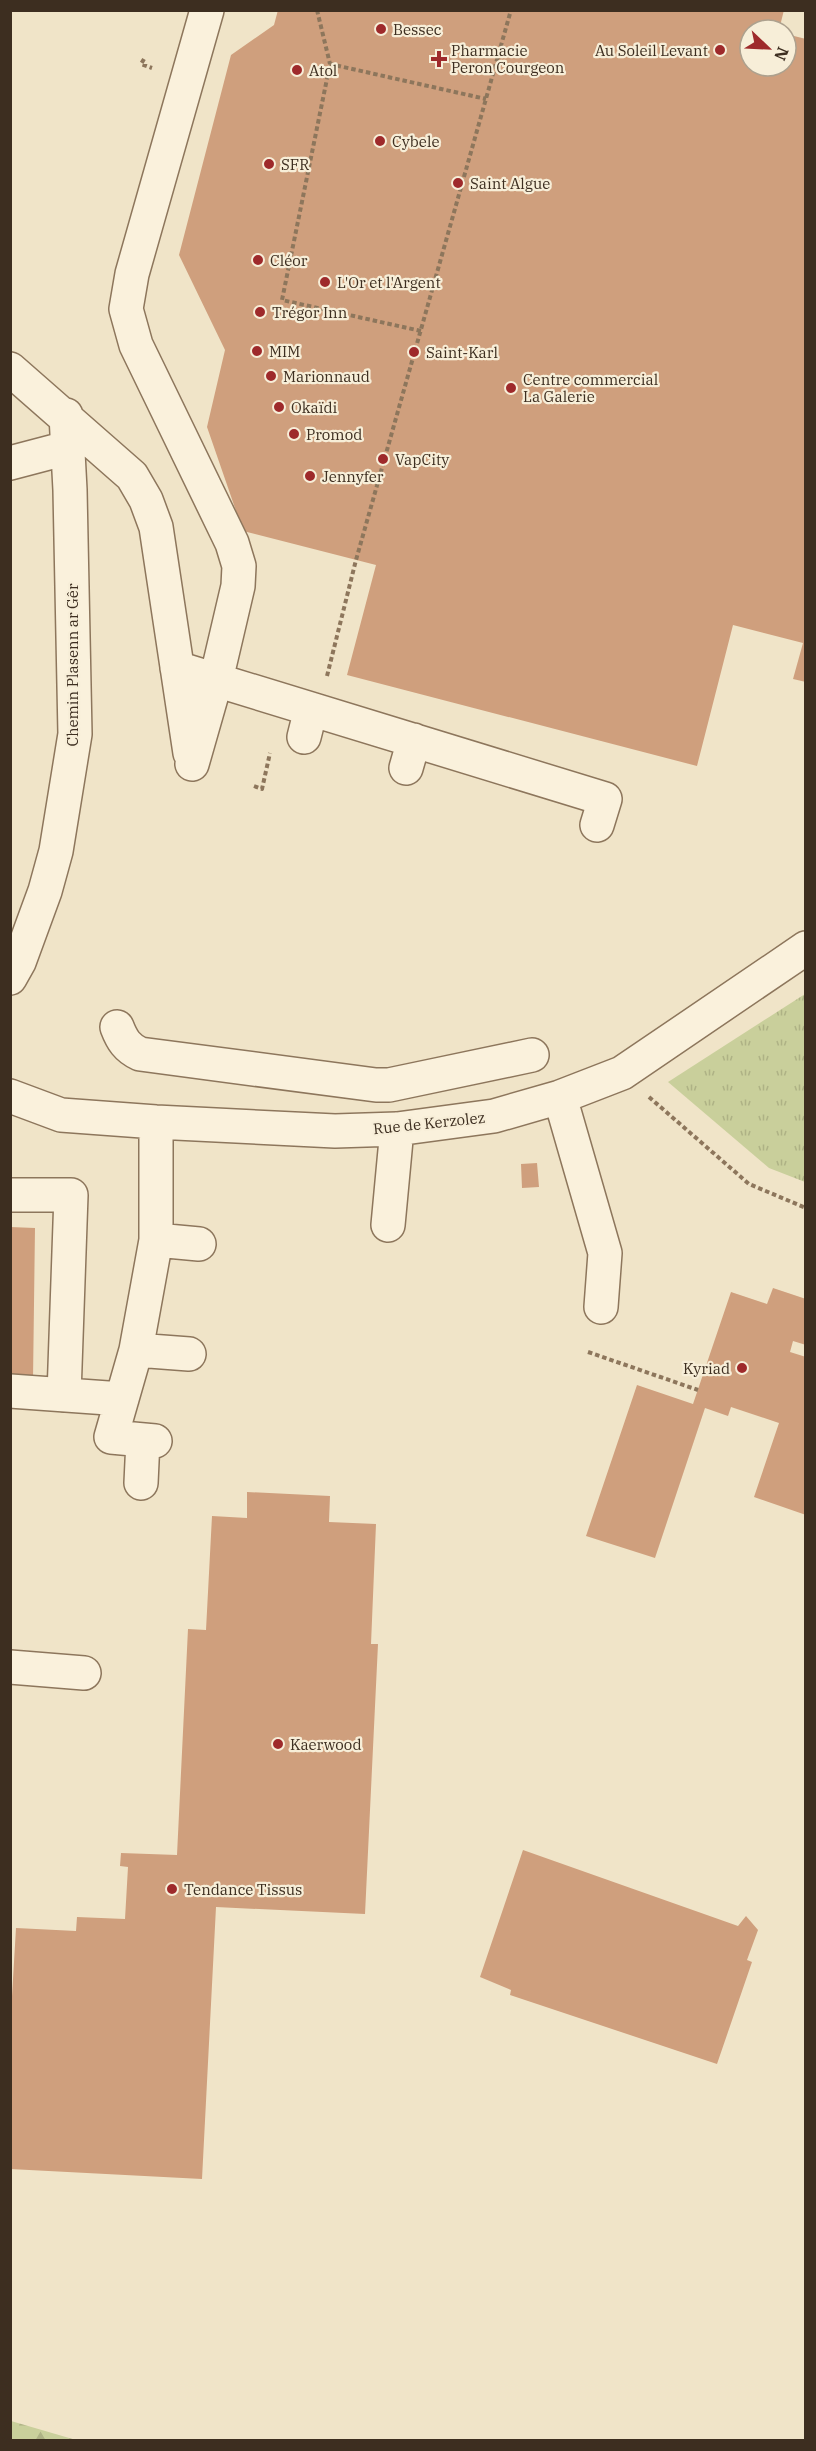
<svg xmlns="http://www.w3.org/2000/svg" width="816" height="2451" font-family="'IBM Plex Serif',serif">
  <style>
    .grass { fill: url(#grass-tufts) }
    .forest { fill: url(#forest-firs) }
    .building { fill: #cf9f7d }
    .lines { fill: none; stroke-linecap: round; stroke-linejoin: round }
    .minor-casing { stroke: #8d765c; stroke-width: 36 }
    .path { stroke: #8d765c; stroke-width: 4; stroke-dasharray: 4.5 3; stroke-linecap: butt }
    .minor { stroke: #faf1dc; stroke-width: 33 }
    .poi-dot { fill: #9e2a2b; stroke: #f7eed8; stroke-width: 2 }
    .labels { text-anchor: middle; dominant-baseline: central; stroke-width: 4.5; stroke-linejoin: round; paint-order: stroke }
    .poi-label { font-size: 15px; fill: #3d2e20; stroke: #f7eed8; text-anchor: start }
    .street-label { font-size: 15px; fill: #3d2e20; stroke: #f7eed8 }
  </style>
  <defs>
    <pattern id="grass-tufts" width="24" height="20" patternUnits="userSpaceOnUse" patternTransform="scale(1.5)"><rect width="24" height="20" fill="#c9cf9b"/><path d="M3 7l-1-3M5 7V3M7 7l1-3M15 17l-1-3M17 17v-4M19 17l1-3" fill="none" stroke="#aeb285"/></pattern>
    <pattern id="forest-firs" width="22" height="20" patternUnits="userSpaceOnUse" patternTransform="scale(1.5)"><rect width="22" height="20" fill="#c9cf9b"/><path d="M5 1l3.5 6h-7zM16 11l3.5 6h-7z" fill="#aeb285"/></pattern>
  </defs>
  <rect width="100%" height="100%" fill="#f0e4c8"/>
  <path class="grass" d="M 805,994 L 805,1182 L 769,1168 L 668,1082 Z"/>
  <path class="forest" d="M 10,2421 L 11,2421 L 76,2440 L 11,2440 Z"/>
  <path class="building" d="M 278,10 L 784,10 L 779,30 L 750,30 L 750,66 L 786,66 L 786,34 L 806,39 L 806,682 L 793,679 L 803,643 L 733,625 L 697,766 L 347,675 L 376,565 L 243,531 L 207,427 L 225,350 L 179,255 L 231,55 L 274,25 Z
    M 537,1163 L 539,1187 L 522,1188 L 521,1164 Z
    M 10,1227 L 35,1228 L 33,1380 L 10,1379 Z
    M 773,1288 L 806,1299 L 806,1345 L 793,1341 L 790,1352 L 806,1357 L 806,1515 L 754,1497 L 779,1423 L 731,1407 L 728,1416 L 705,1408 L 655,1558 L 586,1536 L 637,1385 L 693,1404 L 731,1292 L 767,1304 Z
    M 247,1492 L 330,1496 L 329,1522 L 376,1524 L 371,1644 L 378,1644 L 365,1914 L 216,1907 L 202,2179 L 10,2169 L 10,2030 L 16,1928 L 76,1931 L 77,1917 L 125,1919 L 128,1867 L 120,1866 L 121,1853 L 177,1855 L 188,1629 L 206,1630 L 212,1516 L 247,1518 Z
    M 523,1850 L 738,1926 L 746,1916 L 758,1930 L 747,1960 L 752,1962 L 717,2064 L 510,1995 L 511,1990 L 480,1977 Z"/>
  <g class="lines">
    <g class="minor-casing">
      <path id="minor" d="M 10,369 L 132,476 L 146,500 L 156,527 L 190,753
        M 10,463 L 67,448
        M 177,668 L 216,680 L 238,586 L 239,566 L 232,543 L 136,345 L 126,309 L 132,274 L 207,10
        M 304,737 L 311,709
        M 192,764 L 216,680 L 605,799 L 597,825
        M 406,768 L 414,740
        M 10,978 L 19,962 L 45,891 L 56,851 L 75,734 L 70,490 L 66,415
        M 117,1027 C 122,1040 127,1048 140,1054 L 376,1085 L 389,1085 L 532,1055
        M 10,1096 L 61,1115 L 156,1122 L 335,1131 L 397,1129 L 494,1116 L 560,1097 L 622,1073 L 806,948
        M 560,1097 L 605,1253 L 601,1307
        M 10,1195 L 71,1195 L 64,1395
        M 388,1225 L 397,1129
        M 156,1240 L 199,1244
        M 136,1350 L 189,1354
        M 10,1391 L 122,1399
        M 155,1441 L 111,1437 L 136,1350 L 156,1240 L 156,1122
        M 141,1483 L 143,1440
        M 10,1667 L 84,1673"/>
    </g>
    <path class="path" d="M 317,10 L 330,64
      M 144,59 L 141,64 L 152,68
      M 421,331 L 282,300 L 330,64 L 486,99
      M 327,676 L 356,560 L 511,10
      M 254,786 L 262,789 L 270,753
      M 649,1097 L 749,1184 L 806,1208
      M 588,1352 L 698,1390"/>
    <use href="#minor" class="minor"/>
  </g>
  <g class="poi-dot">
    <circle cx="381" cy="29" r="6"/>
    <circle cx="720" cy="50" r="6"/>
    <path d="M436 50h6v6h6v6h-6v6h-6v-6h-6v-6h6z"/>
    <circle cx="297" cy="70" r="6"/>
    <circle cx="380" cy="141" r="6"/>
    <circle cx="269" cy="164" r="6"/>
    <circle cx="458" cy="183" r="6"/>
    <circle cx="258" cy="260" r="6"/>
    <circle cx="325" cy="282" r="6"/>
    <circle cx="260" cy="312" r="6"/>
    <circle cx="257" cy="351" r="6"/>
    <circle cx="414" cy="352" r="6"/>
    <circle cx="271" cy="376" r="6"/>
    <circle cx="511" cy="388" r="6"/>
    <circle cx="279" cy="407" r="6"/>
    <circle cx="294" cy="434" r="6"/>
    <circle cx="383" cy="459" r="6"/>
    <circle cx="310" cy="476" r="6"/>
    <circle cx="742" cy="1368" r="6"/>
    <circle cx="278" cy="1744" r="6"/>
    <circle cx="172" cy="1889" r="6"/>
  </g>
  <g class="labels">
    <g class="poi-label">
      <text x="393" y="29">Bessec</text>
      <text x="451" y="50">Pharmacie<tspan x="451" dy="17">Peron Courgeon</tspan></text>
      <text x="708" y="50" text-anchor="end">Au Soleil Levant</text>
      <text x="309" y="70">Atol</text>
      <text x="392" y="141">Cybele</text>
      <text x="281" y="164">SFR</text>
      <text x="470" y="183">Saint Algue</text>
      <text x="270" y="260">Cléor</text>
      <text x="337" y="282">L'Or et l'Argent</text>
      <text x="272" y="312">Trégor Inn</text>
      <text x="269" y="351">MIM</text>
      <text x="426" y="352">Saint-Karl</text>
      <text x="283" y="376">Marionnaud</text>
      <text x="523" y="379">Centre commercial<tspan x="523" dy="17">La Galerie</tspan></text>
      <text x="291" y="407">Okaïdi</text>
      <text x="306" y="434">Promod</text>
      <text x="395" y="459">VapCity</text>
      <text x="322" y="476">Jennyfer</text>
      <text x="730" y="1368" text-anchor="end">Kyriad</text>
      <text x="290" y="1744">Kaerwood</text>
      <text x="184" y="1889">Tendance Tissus</text>
    </g>
    <g class="street-label">
      <text transform="translate(72 665) rotate(-90)">Chemin Plasenn ar Gêr</text>
      <text transform="translate(429 1123) rotate(-6)">Rue de Kerzolez</text>
    </g>
  </g>
  <rect width="816" height="2451" fill="none" stroke="#3d2e20" stroke-width="24"/>
  <g transform="translate(768 48) rotate(113)"><circle r="28" fill="#f7eed8" stroke="#ada18e" stroke-width="1.5"/>
  <path d="M0-4.5L10 22L0 15L-10 22Z" fill="#9e2a2b"/>
  <text y="-9" font-size="16" font-weight="bold" text-anchor="middle" fill="#3d2e20">N</text>
  </g>
</svg>
